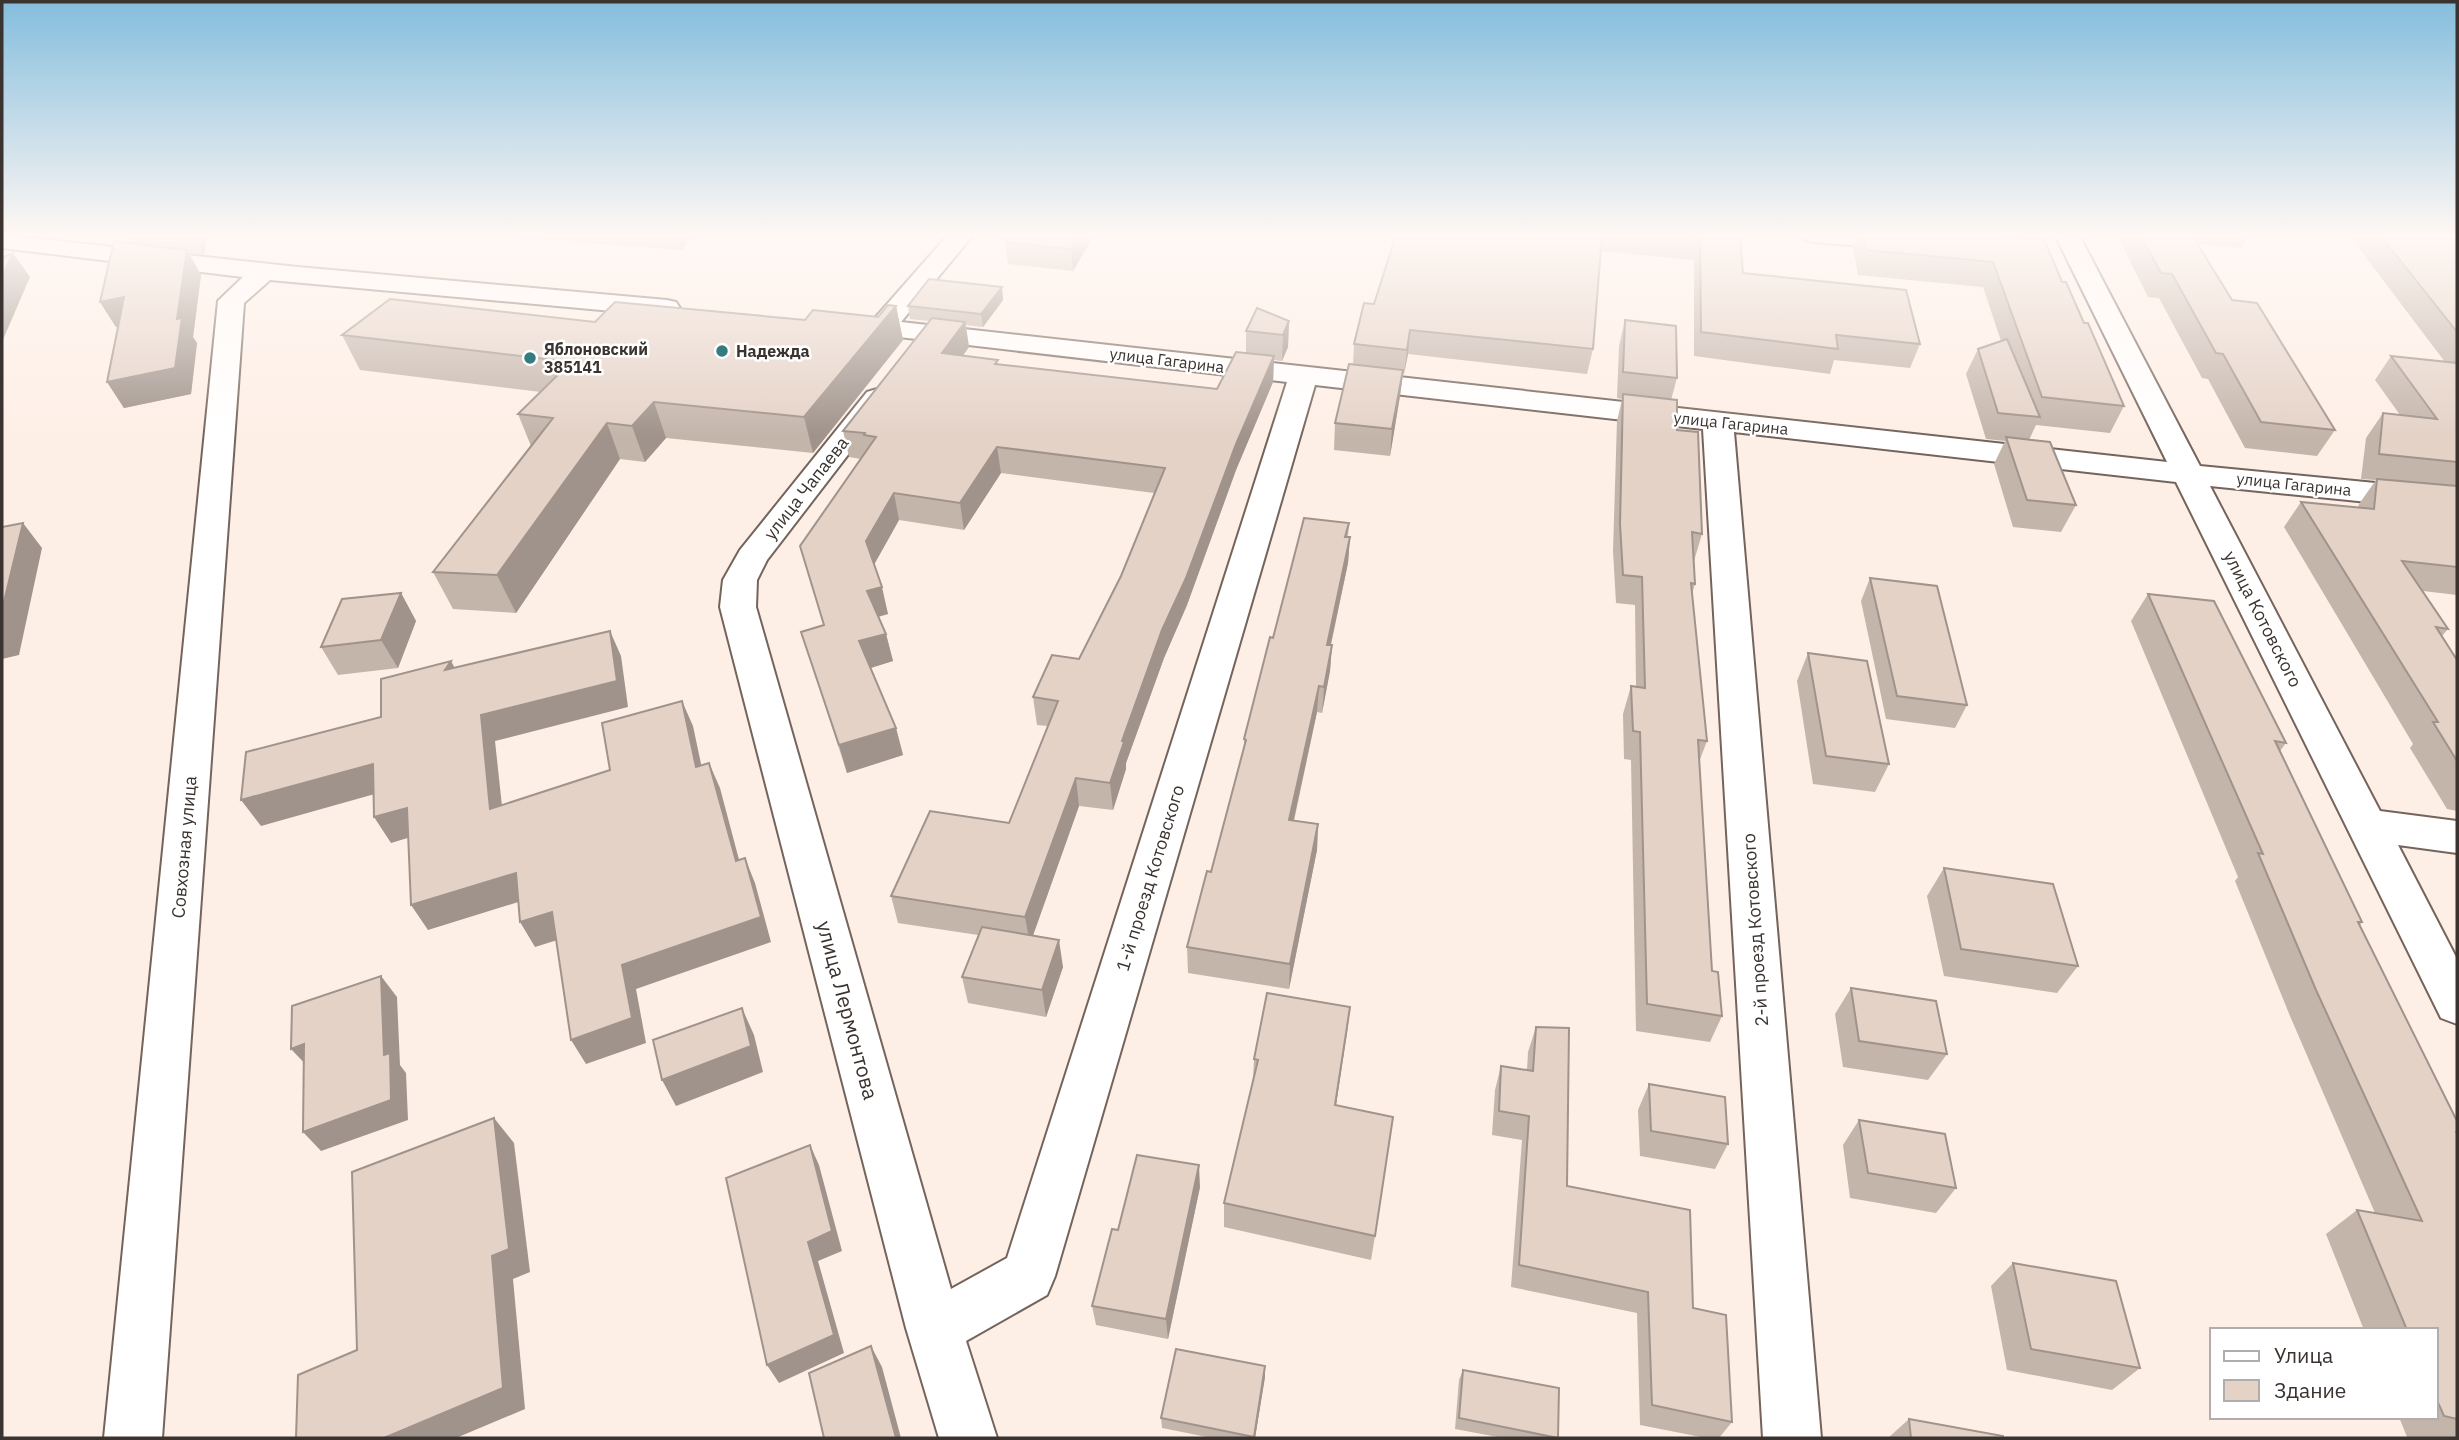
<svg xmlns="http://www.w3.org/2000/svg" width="2459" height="1440" font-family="'IBM Plex Sans',sans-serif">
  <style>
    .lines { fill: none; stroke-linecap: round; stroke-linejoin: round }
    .minor-casing { stroke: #74645b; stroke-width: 4 }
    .minor { fill: #fff; fill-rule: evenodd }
    .wall { fill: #c4b5ab }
    .shaded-wall { fill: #a0938b }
    .building { fill: #e4d2c7; stroke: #a0938b; stroke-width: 2 }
    .poi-dot { fill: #337c7f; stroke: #fff; stroke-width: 2.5 }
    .labels { text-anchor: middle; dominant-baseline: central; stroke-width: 5; stroke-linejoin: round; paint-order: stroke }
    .far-poi-label { font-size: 16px; font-weight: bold; fill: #3a332f; stroke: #fff; text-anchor: start }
    .far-street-label { font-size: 16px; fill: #3a332f; stroke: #fff }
    .street-label { font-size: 18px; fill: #3a332f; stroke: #fff }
    .near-street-label { font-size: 21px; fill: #3a332f; stroke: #fff }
  </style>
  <rect width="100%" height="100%" fill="#feefe6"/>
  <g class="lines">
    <g class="minor-casing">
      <path id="minor" d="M 2,235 L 298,267 L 667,300 L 676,302 L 680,308 L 676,314 L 667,316 L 270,280 L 244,303 L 162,1438 L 104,1438 L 218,301 L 243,277 L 2,248 Z
        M 948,235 L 973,235 L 901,322 L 2167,462 L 2055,235 L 2079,235 L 2200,466 L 2457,491 L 2457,511 L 2210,486 L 2380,811 L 2457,821 L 2457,853 L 2398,845 L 2457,959 L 2457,1024 L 2441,1018 L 2176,482 L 1734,432 L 1821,1438 L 1763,1438 L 1703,429 L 1315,385 L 1055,1276 L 1047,1295 L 966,1341 L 997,1438 L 939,1438 L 906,1328 L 720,607 L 723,580 L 740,550 L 867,392 L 877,389 L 887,392 L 892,398 L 887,404 L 767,560 L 757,580 L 756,607 L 951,1289 L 1007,1258 L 1287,382 L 838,330 L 834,324 L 838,318 L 848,316 L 874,319 Z
        M 1802,235 L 1899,235 L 1917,238 L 1920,243 L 1917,248 L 1908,250 L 1814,242 L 1805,240 Z"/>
    </g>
    <use href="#minor" class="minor"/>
  </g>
  <path class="wall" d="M 126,235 L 207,235 L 204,254 L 189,253 L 201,275 L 193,337 L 197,343 L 191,394 L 124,408 L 107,382 L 118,327 L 116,327 L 100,302 L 131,243 Z
    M 476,235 L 696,235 L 681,250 Z
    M 1010,235 L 1094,235 L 1073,271 L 1008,264 L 1005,242 Z
    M 1396,235 L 1740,235 L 1743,273 L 1920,344 L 1910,368 L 1834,360 L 1830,374 L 1694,356 L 1694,260 L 1601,251 L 1593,349 L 1587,374 L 1408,354 L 1404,374 L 1403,374 L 1400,396 L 1390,456 L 1334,450 L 1335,423 L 1353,365 L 1354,344 L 1374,304 Z
    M 1857,235 L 2027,235 L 2026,238 L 2062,282 L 2084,323 L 2124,406 L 2110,433 L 2036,425 L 2029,440 L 2076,505 L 2061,532 L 2013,527 L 1994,464 L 2005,441 L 1986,439 L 1966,374 L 1978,349 L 2001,341 L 1983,287 L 1858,275 L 1853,248 Z
    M 2117,235 L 2249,235 L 2241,248 L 2197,244 L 2232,300 L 2335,430 L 2317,456 L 2245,448 L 2208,379 L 2202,378 L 2159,298 L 2148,297 Z
    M 2349,235 L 2457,235 L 2457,595 L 2423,591 L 2448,629 L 2442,636 L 2457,660 L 2457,811 L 2447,809 L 2410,748 L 2413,744 L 2284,527 L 2301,502 L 2358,508 L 2359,504 L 2376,480 L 2361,479 L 2366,438 L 2383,413 L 2400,415 L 2375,380 L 2391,356 L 2445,362 Z
    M 1002,287 L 1003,300 L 983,327 L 966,325 L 969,347 L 963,355 L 998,364 L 1217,389 L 1246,353 L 1246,331 L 1289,321 L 1288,347 L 1282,361 L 1274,360 L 1273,382 L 1236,470 L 1187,605 L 1164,658 L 1126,763 L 1126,769 L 1113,810 L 1079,806 L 1033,935 L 1063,967 L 1046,1017 L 968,1003 L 962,977 L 978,935 L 898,923 L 891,896 L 1009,823 L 1048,726 L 1037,725 L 1033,697 L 1079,659 L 1121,576 L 1154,493 L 1001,473 L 964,530 L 899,520 L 874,565 L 888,614 L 878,617 L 886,634 L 893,661 L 871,668 L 896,728 L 903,755 L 847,773 L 801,632 L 823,626 L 861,459 L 849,457 L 843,431 L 929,321 L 910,319 L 908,306 Z
    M 896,306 L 903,340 L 813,453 L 666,438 L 645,462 L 620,459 L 516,613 L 453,609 L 433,572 L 531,446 L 518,414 L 541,392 L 360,370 L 342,335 L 595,322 L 805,320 L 878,317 Z
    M 1625,320 L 1677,378 L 1671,400 L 1702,534 L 1694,561 L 1695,584 L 1692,594 L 1707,741 L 1699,762 L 1712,971 L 1722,1016 L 1710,1042 L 1636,1031 L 1631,760 L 1624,759 L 1623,714 L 1631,686 L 1636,686 L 1635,605 L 1616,603 L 1613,551 L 1617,421 L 1622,399 L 1617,398 L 1619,346 Z
    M 1349,523 L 1348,537 L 1350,537 L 1348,563 L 1331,645 L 1332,645 L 1330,671 L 1322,713 L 1317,712 L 1294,821 L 1318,824 L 1317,850 L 1289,989 L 1188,973 L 1187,947 L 1211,872 L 1244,750 L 1244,739 L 1273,638 Z
    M 1870,578 L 1967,705 L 1955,728 L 1886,719 L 1861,601 Z
    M 401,593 L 416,621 L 398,668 L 338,675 L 321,647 Z
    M 2148,594 L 2286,743 L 2280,751 L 2362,922 L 2360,925 L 2457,1121 L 2457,1438 L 2415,1438 L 2407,1437 L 2399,1417 L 2436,1417 L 2436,1330 L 2364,1330 L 2326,1234 L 2357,1210 L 2375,1213 L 2290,1016 L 2235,881 L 2238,877 L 2131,621 Z
    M 1808,653 L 1889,764 L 1875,792 L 1813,784 L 1797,681 Z
    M 1944,868 L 2078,966 L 2057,993 L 1944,976 L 1927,896 Z
    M 1851,988 L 1947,1054 L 1928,1080 L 1843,1067 L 1835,1014 Z
    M 1350,1007 L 1336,1105 L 1375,1236 L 1371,1260 L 1224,1227 L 1224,1203 L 1253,1079 L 1254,1059 Z
    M 1536,1027 L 1567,1186 L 1693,1308 L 1732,1422 L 1719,1438 L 1706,1438 L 1640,1425 L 1637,1313 L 1511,1287 L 1522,1140 L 1492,1135 L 1495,1090 L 1501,1066 L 1527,1070 L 1528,1052 Z
    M 1649,1084 L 1728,1144 L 1715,1169 L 1640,1156 L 1638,1110 Z
    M 1859,1120 L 1956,1188 L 1936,1213 L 1850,1198 L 1843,1145 Z
    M 1200,1187 L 1168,1339 L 1096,1325 L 1092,1306 L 1118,1230 Z
    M 2013,1263 L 2140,1368 L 2112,1390 L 2007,1370 L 1991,1286 Z
    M 1463,1370 L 1558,1438 L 1503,1438 L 1455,1429 L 1459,1380 Z
    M 1265,1377 L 1255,1438 L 1212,1438 L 1162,1428 L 1161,1418 Z
    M 1909,1419 L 2003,1438 L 1888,1438 Z"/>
  <path class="shaded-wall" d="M 193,235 L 207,235 L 204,254 Z
    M 676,235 L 696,235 L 681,250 Z
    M 1079,235 L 1094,235 L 1073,271 L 1071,249 Z
    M 187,250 L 201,275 L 193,337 L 197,343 L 191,394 L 124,408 L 107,382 L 177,319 Z
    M 13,253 L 30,277 L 2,342 L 2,277 Z
    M 1002,287 L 1003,300 L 983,327 L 981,314 Z
    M 124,297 L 140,323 L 116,327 L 100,302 Z
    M 896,306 L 903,340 L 813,453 L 804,417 Z
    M 1289,321 L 1288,347 L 1282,361 L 1283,335 Z
    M 965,322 L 969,347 L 947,378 L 942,353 Z
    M 1410,330 L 1408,354 L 1404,374 L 1407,350 Z
    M 1274,356 L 1273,382 L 1236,470 L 1187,605 L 1164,658 L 1126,763 L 1126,769 L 1113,810 L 1110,783 L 1122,741 L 1162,630 L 1236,444 Z
    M 1403,370 L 1400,396 L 1390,456 L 1392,429 Z
    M 654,402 L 666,438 L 645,462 L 632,426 Z
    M 607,423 L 620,459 L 516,613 L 497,575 Z
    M 997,447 L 1001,473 L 964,530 L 960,503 Z
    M 894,493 L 899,520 L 872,568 L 866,541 Z
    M 23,523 L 42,548 L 19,655 L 2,659 L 2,610 Z
    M 1350,537 L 1348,563 L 1325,671 L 1327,645 Z
    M 882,587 L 888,614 L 873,618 L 867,591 Z
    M 401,593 L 416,621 L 398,668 L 381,640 Z
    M 610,631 L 621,656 L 628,707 L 495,741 L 505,834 L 490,809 L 481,715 Z
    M 886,634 L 893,661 L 867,669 L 859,641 Z
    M 1332,645 L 1330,671 L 1322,713 L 1324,687 Z
    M 451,661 L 465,687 L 445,670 Z
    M 1319,686 L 1317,712 L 1288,846 L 1289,820 Z
    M 682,701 L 693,726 L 707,792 L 696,767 Z
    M 896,728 L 903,755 L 847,773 L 839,745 Z
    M 709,763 L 720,788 L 746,886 L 736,861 Z
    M 373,764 L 389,790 L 261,826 L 241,800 Z
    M 1076,778 L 1079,806 L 1030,944 L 1025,917 Z
    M 407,808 L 424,833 L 391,843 L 374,817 Z
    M 1318,824 L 1317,850 L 1289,989 L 1290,964 Z
    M 745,858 L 755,883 L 771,942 L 636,989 L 646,1043 L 586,1064 L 571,1040 L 622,965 Z
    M 516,873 L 531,898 L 428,930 L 411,905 Z
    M 552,912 L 567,937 L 535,947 L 520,922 Z
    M 1059,940 L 1063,967 L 1046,1017 L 1042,990 Z
    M 381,976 L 397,997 L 400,1065 L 406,1073 L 408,1120 L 321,1151 L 303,1132 L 384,1055 Z
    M 1350,1007 L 1347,1033 L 1332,1131 L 1335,1105 Z
    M 742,1008 L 754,1035 L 763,1072 L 676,1106 L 662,1080 Z
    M 304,1044 L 310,1069 L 291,1049 Z
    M 494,1118 L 514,1143 L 530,1272 L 513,1279 L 525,1409 L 456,1438 L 384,1438 L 492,1256 Z
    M 810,1145 L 819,1165 L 842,1251 L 818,1261 L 844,1353 L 779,1383 L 767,1365 L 808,1242 Z
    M 1199,1165 L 1200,1187 L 1168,1339 L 1166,1319 Z
    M 871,1346 L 882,1367 L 901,1438 L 896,1438 Z
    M 1265,1366 L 1265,1377 L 1255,1438 L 1254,1438 Z"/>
  <path class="building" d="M 1010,235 L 1079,235 L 1071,249 L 1005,242 Z
    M 1396,235 L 1602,235 L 1593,349 L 1410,330 L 1407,350 L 1354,344 L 1364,303 L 1374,304 Z
    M 1680,235 L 1740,235 L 1743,273 L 1906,290 L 1920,344 L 1836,335 L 1838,349 L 1701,332 L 1700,237 Z
    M 1863,235 L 1993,235 L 2044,239 L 2062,282 L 2066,282 L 2084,323 L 2088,323 L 2124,406 L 2042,397 L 1993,262 L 1867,250 Z
    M 2140,235 L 2192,235 L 2232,300 L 2257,303 L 2335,430 L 2261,422 L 2223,354 L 2216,353 L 2172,274 L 2161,273 Z
    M 2380,235 L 2454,235 L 2457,238 L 2457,332 Z
    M 114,241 L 187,250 L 177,319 L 182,318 L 175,368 L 107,382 L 124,297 L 100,302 Z
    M 13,253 L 2,277 L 2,258 Z
    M 929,279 L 1002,287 L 981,314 L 908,306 Z
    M 390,299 L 595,322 L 615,302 L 805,320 L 813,310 L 878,317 L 888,305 L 896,306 L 804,417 L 654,402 L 632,426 L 607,423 L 497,575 L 433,572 L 553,418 L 518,414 L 571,362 L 342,335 Z
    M 1257,308 L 1289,321 L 1283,335 L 1246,331 Z
    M 932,318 L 965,322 L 942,353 L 998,360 L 995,364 L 1217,389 L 1236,352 L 1274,356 L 1236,444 L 1186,578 L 1162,630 L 1122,741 L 1124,742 L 1110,783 L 1076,778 L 1025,917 L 891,896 L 930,811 L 1009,823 L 1058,701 L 1033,697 L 1052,655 L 1079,659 L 1121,576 L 1165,468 L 997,447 L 960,503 L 894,493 L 866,541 L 882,587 L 867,591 L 886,634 L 859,641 L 896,728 L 839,745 L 801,632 L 824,625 L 800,546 L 876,437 L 864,435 L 865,433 L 843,431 Z
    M 1625,320 L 1676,326 L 1677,378 L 1623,372 Z
    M 2007,339 L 2040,417 L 1998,413 L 1978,349 Z
    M 2391,356 L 2457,363 L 2457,462 L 2379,454 L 2383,413 L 2437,419 Z
    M 1349,364 L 1403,370 L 1392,429 L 1335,423 Z
    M 1623,394 L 1677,400 L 1677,430 L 1698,432 L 1702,534 L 1692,532 L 1695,584 L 1691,583 L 1707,741 L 1698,740 L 1712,971 L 1718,972 L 1722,1016 L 1647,1004 L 1640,732 L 1633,731 L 1631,686 L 1645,688 L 1642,577 L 1623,575 L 1620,524 Z
    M 2006,437 L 2050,442 L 2076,505 L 2027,500 Z
    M 2377,479 L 2457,486 L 2457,567 L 2402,561 L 2448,629 L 2436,627 L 2457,660 L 2457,761 L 2433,722 L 2438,722 L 2301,502 L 2374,509 Z
    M 1304,518 L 1349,523 L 1345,537 L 1350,537 L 1327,645 L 1332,645 L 1324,687 L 1319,686 L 1289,820 L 1318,824 L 1290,964 L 1187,947 L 1207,871 L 1211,872 L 1246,740 L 1244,739 L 1270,637 L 1273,638 Z
    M 23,523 L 2,610 L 2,527 Z
    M 1870,578 L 1937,586 L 1967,705 L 1897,696 Z
    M 401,593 L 381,640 L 321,647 L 342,599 Z
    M 2148,594 L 2214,601 L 2286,743 L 2275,741 L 2362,922 L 2358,922 L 2457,1121 L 2457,1132 L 2456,1131 L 2457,1134 L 2457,1419 L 2444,1416 L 2436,1398 L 2436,1330 L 2407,1330 L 2357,1210 L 2422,1221 L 2316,990 L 2258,853 L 2263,854 Z
    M 610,631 L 617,681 L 481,715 L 490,809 L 610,770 L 602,723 L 682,701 L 696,767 L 709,763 L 736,861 L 745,858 L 761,917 L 622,965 L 632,1018 L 571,1040 L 552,912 L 520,922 L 516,873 L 411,905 L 407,808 L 374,817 L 373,764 L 241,800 L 246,752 L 381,717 L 381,679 L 451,661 L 445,670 Z
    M 1808,653 L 1867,661 L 1889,764 L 1826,756 Z
    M 1944,868 L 2053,884 L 2078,966 L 1961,949 Z
    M 982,927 L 1059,940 L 1042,990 L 962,977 Z
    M 381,976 L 384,1055 L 390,1053 L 391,1100 L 303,1132 L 304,1044 L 291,1049 L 292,1006 Z
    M 1851,988 L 1936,1001 L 1947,1054 L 1859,1041 Z
    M 1267,993 L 1350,1007 L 1335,1105 L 1393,1117 L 1375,1236 L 1224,1203 L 1258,1060 L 1254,1059 Z
    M 742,1008 L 751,1046 L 662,1080 L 653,1040 Z
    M 1536,1027 L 1569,1028 L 1567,1186 L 1690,1210 L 1693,1308 L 1726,1315 L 1732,1422 L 1652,1405 L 1648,1292 L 1519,1265 L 1529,1116 L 1499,1111 L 1501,1066 L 1533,1071 Z
    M 1649,1084 L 1725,1097 L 1728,1144 L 1651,1131 Z
    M 494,1118 L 509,1249 L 492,1256 L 503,1388 L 384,1438 L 296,1438 L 298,1375 L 357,1350 L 352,1172 Z
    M 1859,1120 L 1945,1134 L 1956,1188 L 1868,1173 Z
    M 810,1145 L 832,1231 L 808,1242 L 834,1335 L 767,1365 L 726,1178 Z
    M 1137,1155 L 1199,1165 L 1166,1319 L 1092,1306 L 1112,1229 L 1118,1230 Z
    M 2013,1263 L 2116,1281 L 2140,1368 L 2031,1349 Z
    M 871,1346 L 896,1438 L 824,1438 L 809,1373 Z
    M 1176,1349 L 1265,1366 L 1254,1437 L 1161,1418 Z
    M 1463,1370 L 1559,1388 L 1558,1438 L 1459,1418 Z
    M 1909,1419 L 2003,1436 L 2003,1438 L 1911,1438 Z"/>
  <linearGradient id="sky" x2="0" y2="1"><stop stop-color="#84bddd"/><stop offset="0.54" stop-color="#fff8f4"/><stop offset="1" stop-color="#fff8f4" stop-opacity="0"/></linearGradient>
  <rect width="2459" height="436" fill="url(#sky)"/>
  <g class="poi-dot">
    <circle cx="722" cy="351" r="7"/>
    <circle cx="530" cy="358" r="7"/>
  </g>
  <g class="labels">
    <g class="far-poi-label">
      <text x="544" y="349">Яблоновский<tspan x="544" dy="18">385141</tspan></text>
      <text x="736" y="351">Надежда</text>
    </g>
    <g class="far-street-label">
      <text transform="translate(1167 360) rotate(7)">улица Гагарина</text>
      <text transform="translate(1731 423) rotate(6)">улица Гагарина</text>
      <text transform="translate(2294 484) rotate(6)">улица Гагарина</text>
    </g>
    <g class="street-label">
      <text transform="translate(806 488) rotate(-52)">улица Чапаева</text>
      <text transform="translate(2263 619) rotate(63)">улица Котовского</text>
      <text transform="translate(184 847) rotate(-85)">Совхозная улица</text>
      <text transform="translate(1150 878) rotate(-73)">1-й проезд Котовского</text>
      <text transform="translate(1755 930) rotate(-94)">2-й проезд Котовского</text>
    </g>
    <g class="near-street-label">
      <text transform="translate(848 1010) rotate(75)">улица Лермонтова</text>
    </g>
  </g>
  <rect width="2459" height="1440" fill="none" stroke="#3a332f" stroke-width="7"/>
  <rect x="2210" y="1328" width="228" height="91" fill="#ffffff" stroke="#b0adac" stroke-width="2"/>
  <rect x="2224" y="1351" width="35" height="10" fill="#ffffff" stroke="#b0adac" stroke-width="2"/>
  <text x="2274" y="1363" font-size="21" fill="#3a332f">Улица</text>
  <rect x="2224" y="1380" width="35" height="21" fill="#e4d2c7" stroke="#b0adac" stroke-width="2"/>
  <text x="2274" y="1398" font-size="21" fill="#3a332f">Здание</text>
</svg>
